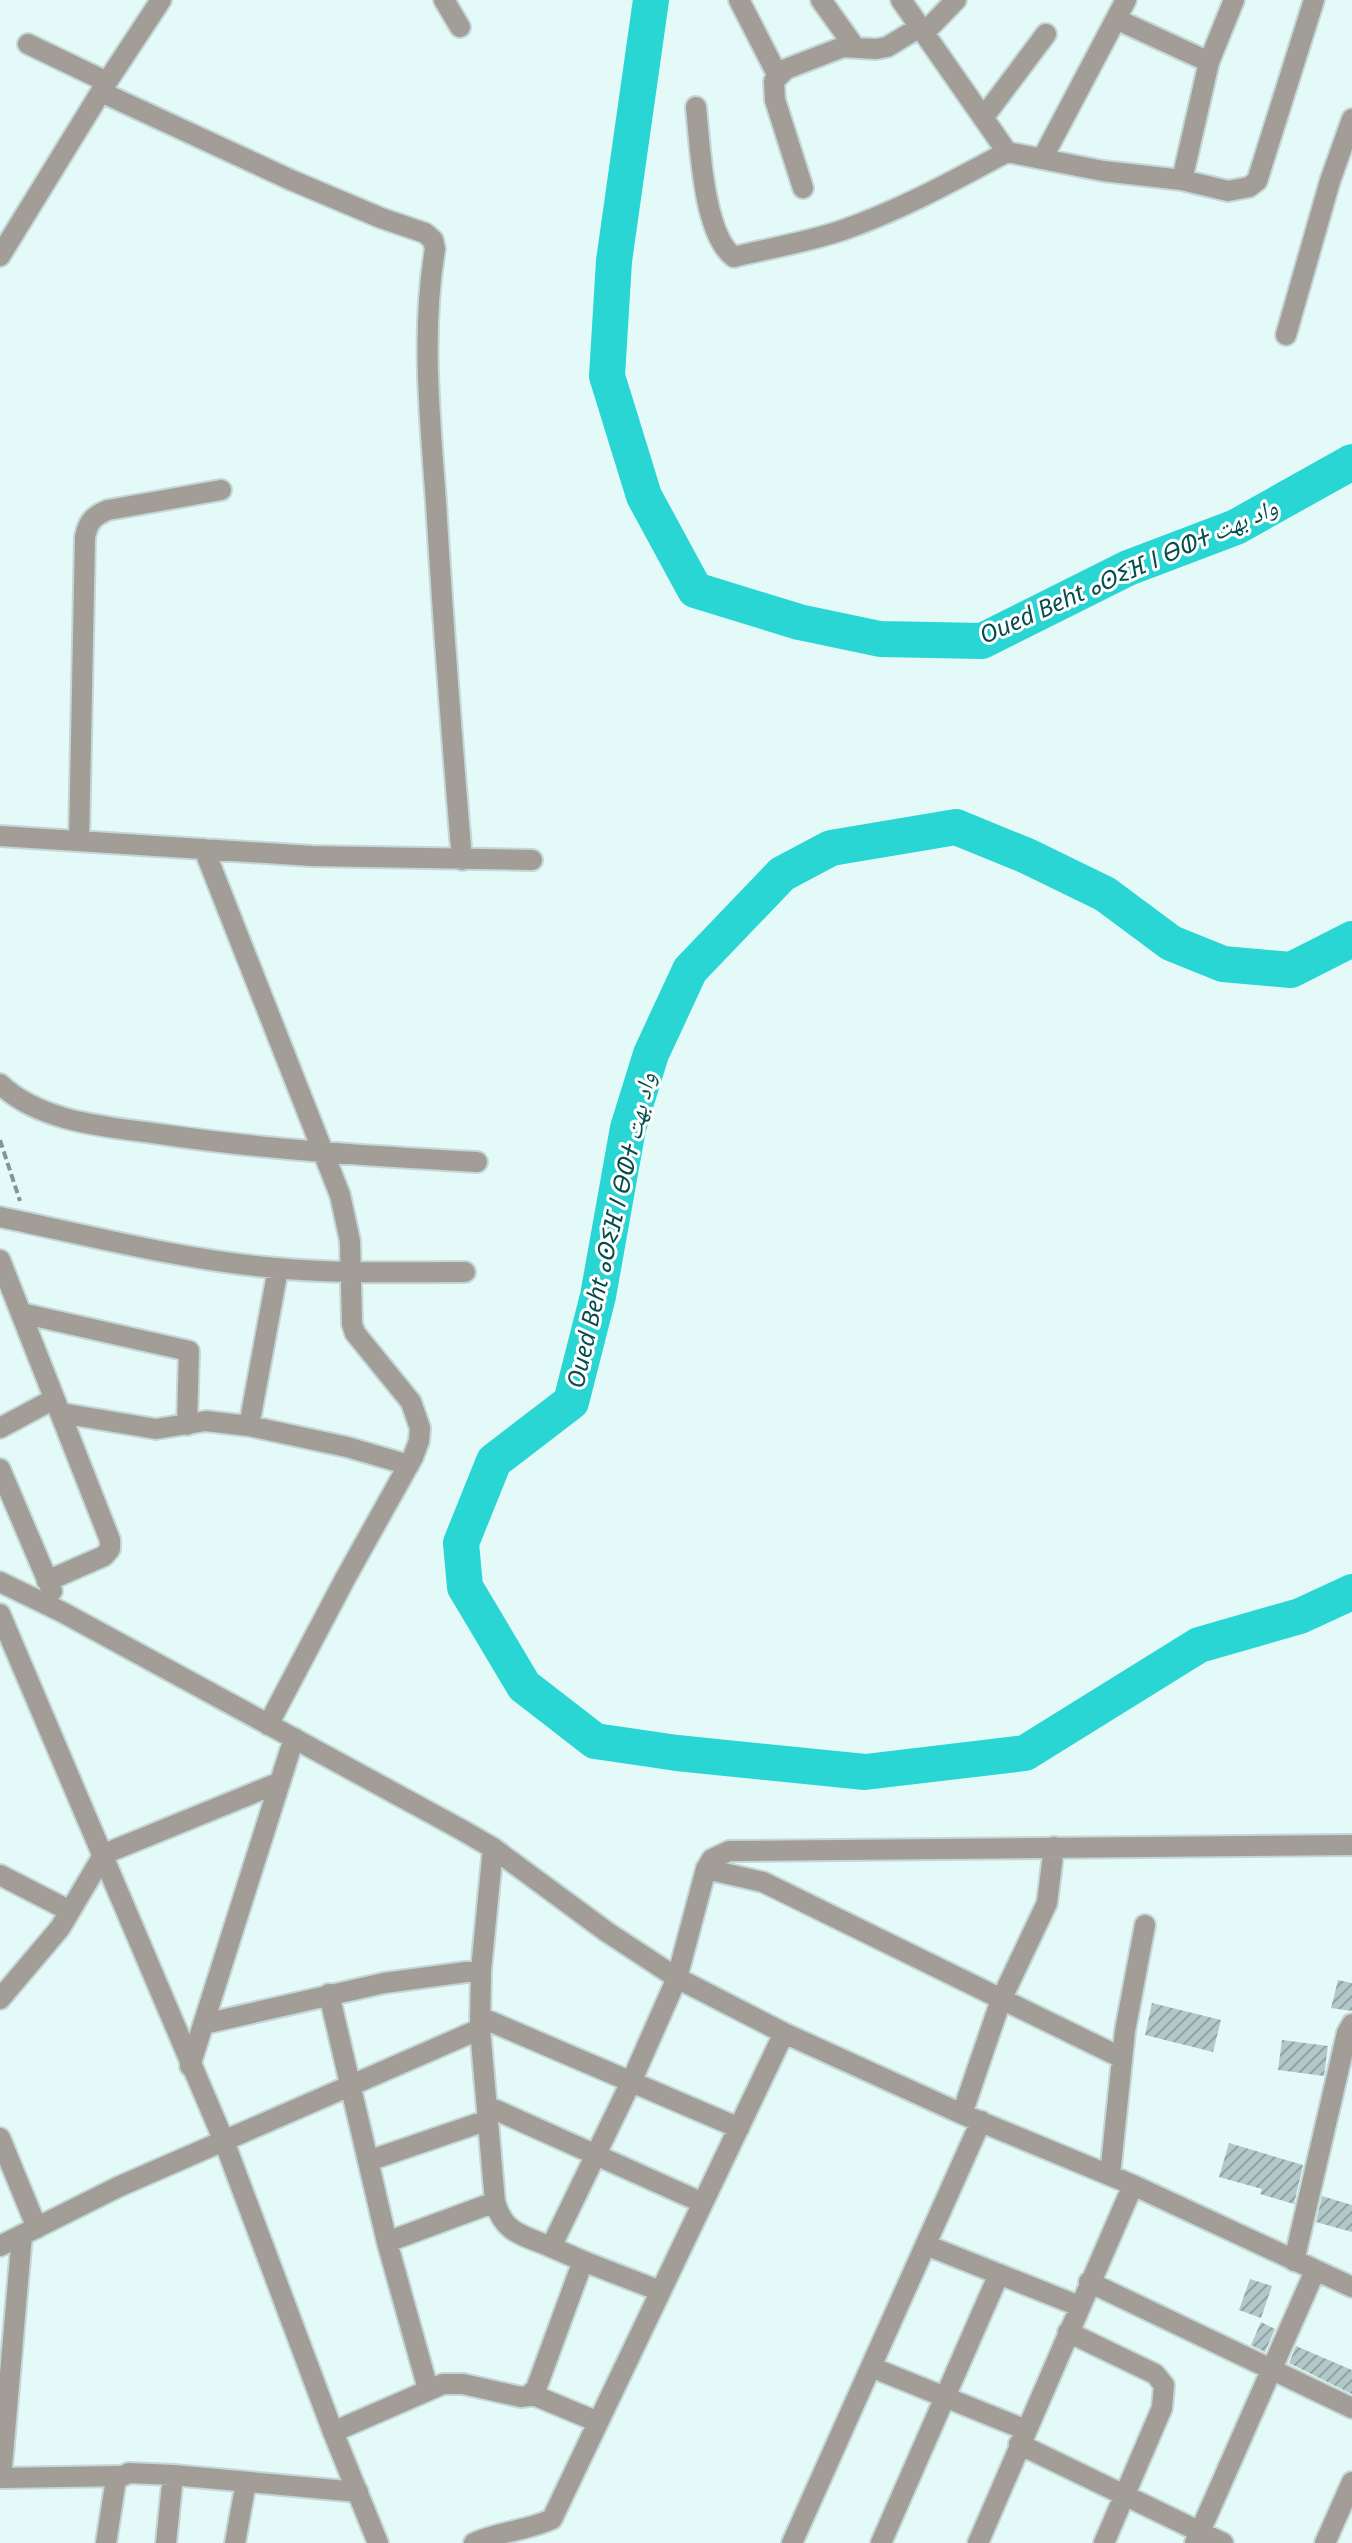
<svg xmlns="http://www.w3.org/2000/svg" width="1352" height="2543" font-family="'Noto Sans','Noto Naskh Arabic','Noto Sans Tifinagh',sans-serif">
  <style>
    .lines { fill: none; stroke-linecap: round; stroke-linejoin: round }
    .river { stroke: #29d6d4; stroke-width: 36 }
    .building { fill: url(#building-hatch) }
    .minor-casing { stroke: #c3d7d6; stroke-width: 24 }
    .tertiary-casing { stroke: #c3d7d6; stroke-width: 24 }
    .path { stroke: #869594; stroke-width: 4; stroke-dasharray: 8 4; stroke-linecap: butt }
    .minor { stroke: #a29d97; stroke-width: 20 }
    .tertiary { stroke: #a29d97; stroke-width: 20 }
    .labels { text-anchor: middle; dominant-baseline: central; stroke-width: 6; stroke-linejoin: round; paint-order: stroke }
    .water-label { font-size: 24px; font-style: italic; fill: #054e4d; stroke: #fff }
  </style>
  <defs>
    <pattern id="building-hatch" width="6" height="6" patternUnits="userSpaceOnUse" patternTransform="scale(2)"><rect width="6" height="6" fill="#b2c7c7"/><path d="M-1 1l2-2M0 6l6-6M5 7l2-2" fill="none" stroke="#91a2a2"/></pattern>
  </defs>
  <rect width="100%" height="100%" fill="#e4faf9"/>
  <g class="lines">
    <path class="river" d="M 651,0 L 614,261 L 607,376 L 644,496 L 695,590 L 799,622 L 880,639 L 982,641 L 1128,568 L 1236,527 L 1352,462
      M 1352,939 L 1291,970 L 1223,964 L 1171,943 L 1105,894 L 1027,856 L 956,827 L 831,848 L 782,874 L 690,970 L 651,1054 L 628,1128 L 598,1296 L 571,1402 L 494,1461 L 461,1543 L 465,1587 L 524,1686 L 595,1741 L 677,1753 L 865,1772 L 1025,1753 L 1199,1645 L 1300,1616 L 1352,1592"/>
  </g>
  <path class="building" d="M 1338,1980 L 1352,1983 L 1352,2011 L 1331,2008 Z
    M 1152,2003 L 1221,2020 L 1213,2052 L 1145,2035 Z
    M 1282,2040 L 1328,2046 L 1324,2076 L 1278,2070 Z
    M 1229,2143 L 1303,2165 L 1294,2204 L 1260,2194 L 1262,2189 L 1219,2177 Z
    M 1322,2196 L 1352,2205 L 1352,2232 L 1316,2222 Z
    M 1250,2279 L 1272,2286 L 1261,2318 L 1239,2310 Z
    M 1261,2322 L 1275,2329 L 1265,2352 L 1251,2345 Z
    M 1296,2346 L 1352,2370 L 1352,2394 L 1289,2363 Z"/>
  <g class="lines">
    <g class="minor-casing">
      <path id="minor" d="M 444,0 L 460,27
        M 739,0 L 778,76
        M 821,0 L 854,46
        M 901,0 L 1007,152 L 1103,171 L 1182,180 L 1228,191 L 1249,187 L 1257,181 L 1314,0
        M 1116,19 L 1209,62
        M 924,33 L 956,0
        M 28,44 L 107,82
        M 101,92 L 291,180 L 381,218 L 425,233 L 433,240 L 435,249 C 421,332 430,419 436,503 C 443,622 452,741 462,860
        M 696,107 C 700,144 703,235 734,257 C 770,248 808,242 843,230 C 901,210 953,181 1007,152
        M 983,118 L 1046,34
        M 1042,159 L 1126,0
        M 1182,180 L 1209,62 L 1234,0
        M 803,188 L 775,100 L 774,81 L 786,69 L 843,47 L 876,49 L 887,47 L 920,27
        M 0,256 L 107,82 L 161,0
        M 1286,335 L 1330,181 L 1352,119
        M 0,836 L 312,856 L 532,860
        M 79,841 L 85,537 C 88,522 93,516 108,510 L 221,490
        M 204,849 L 340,1195 L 350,1241 L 352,1324 L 355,1333 L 411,1402 L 420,1428 L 419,1441 L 413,1457 L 346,1577 L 268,1725
        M 0,1084 C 42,1124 112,1127 167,1135 C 270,1150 373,1156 477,1162
        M 0,1217 C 91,1236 183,1260 276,1268 C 339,1274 402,1272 465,1272
        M 0,1260 L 110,1540 L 110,1549 L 104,1556 L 47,1581
        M 21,1313 L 189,1351 L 187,1425
        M 61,1413 L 156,1429 L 206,1421 L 249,1426 L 347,1447 L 409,1465
        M 249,1426 L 278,1269
        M 0,1428 L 54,1399
        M 0,1469 L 52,1591
        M 0,1582 L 62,1612 L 462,1830 L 493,1848 L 607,1932 L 677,1978 L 784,2033 L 962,2114 L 1133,2185 L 1352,2287
        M 706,1869 L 763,1882 L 1122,2058
        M 0,1875 L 70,1911
        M 329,1994 L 387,2242 L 428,2389
        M 0,1999 L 60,1928 L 104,1854 L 278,1783
        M 480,2017 L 739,2128
        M 204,2024 L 384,1983 L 481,1970
        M 480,2029 L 495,2202 C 504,2234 523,2235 551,2247
        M 190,2066 L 294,1738
        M 487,2106 L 703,2203
        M 962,2114 L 1001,2000 L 1047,1903 L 1054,1847
        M 0,2138 L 37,2228
        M 368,2161 L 488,2120
        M 1110,2175 L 1125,2031 L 1145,1925
        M 387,2242 L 495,2202
        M 926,2245 L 1079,2306
        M 0,2246 L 118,2187 L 480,2029 L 481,1970 L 493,1848
        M 583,2261 L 660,2291
        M 1294,2261 L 1347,2033 L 1352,2024
        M 1089,2282 L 1352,2408
        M 1068,2332 L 1155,2374 L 1164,2385 L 1162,2408 L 1104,2543
        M 871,2367 L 1026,2430
        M 531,2394 L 598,2422
        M 333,2432 L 443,2384 L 463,2384 L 521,2397 L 528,2396 L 536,2389 L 583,2261 L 551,2247 L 632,2080 L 677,1978 L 706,1869 L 712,1859 L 729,1851 L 1352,1845
        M 1019,2444 L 1223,2543
        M 0,2478 L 119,2476
        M 1,2478 L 22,2235
        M 106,2543 L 116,2479 L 129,2473 L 173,2475
        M 166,2543 L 173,2475 L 358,2492
        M 235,2543 L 246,2482
        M 474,2543 C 499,2531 527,2531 552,2519 L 784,2033
        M 792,2543 L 981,2121
        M 881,2543 L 999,2274
        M 978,2543 L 1133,2185
        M 1195,2543 L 1315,2271
        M 1325,2543 L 1352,2482"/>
    </g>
    <g class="tertiary-casing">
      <path id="tertiary" d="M 0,1614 L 224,2141 L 333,2432 L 378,2543"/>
    </g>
    <path class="path" d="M 0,1140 L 20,1201"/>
    <use href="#minor" class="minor"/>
    <use href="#tertiary" class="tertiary"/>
  </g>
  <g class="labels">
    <g class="water-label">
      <text transform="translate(1128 570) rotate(-24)">Oued Beht ⴰⵙⵉⴼ ⵏ ⴱⵀⵜ واد بهت</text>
      <text transform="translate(610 1230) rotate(-77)">Oued Beht ⴰⵙⵉⴼ ⵏ ⴱⵀⵜ واد بهت</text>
    </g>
  </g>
</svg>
